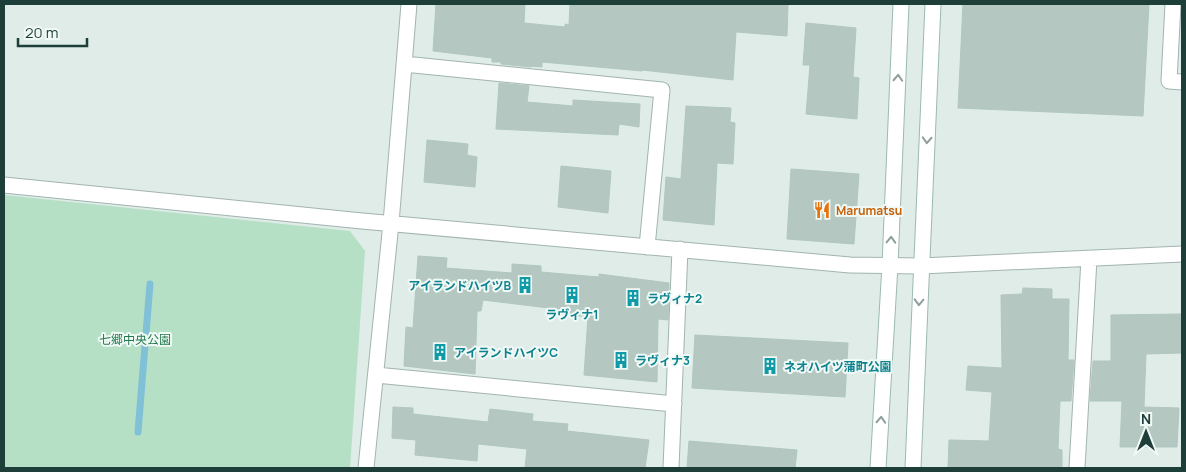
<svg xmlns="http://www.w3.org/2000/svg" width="1186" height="472" font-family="Manrope,'Noto Sans JP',sans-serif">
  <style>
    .green { fill: #b5e0c6 }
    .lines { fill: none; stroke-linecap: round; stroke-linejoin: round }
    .stream { stroke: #80c1d8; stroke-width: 7 }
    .building { fill: #b4c7c1; stroke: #b1c7c0 }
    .street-casing { stroke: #a1b4b0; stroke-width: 17 }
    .secondary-casing { stroke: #9cb9b2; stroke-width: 17 }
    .street { stroke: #fff; stroke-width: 15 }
    .secondary { stroke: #fff; stroke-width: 15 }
    .oneway { stroke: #8e9e9c }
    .labels { text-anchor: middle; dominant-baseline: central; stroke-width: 4; stroke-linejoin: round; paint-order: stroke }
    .food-label { font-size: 12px; font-weight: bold; fill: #c56008; stroke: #f0f9f5; text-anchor: start }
    .culture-label { font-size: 12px; font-weight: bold; fill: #0d838f; stroke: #f0f9f5; text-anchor: start }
    .park-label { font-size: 12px; fill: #247a4e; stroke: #f0f9f5 }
  </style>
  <rect width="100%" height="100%" fill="#dfece8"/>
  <path class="green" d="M 4,195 L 350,231 L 365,251 L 350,468 L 4,468 Z"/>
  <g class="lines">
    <path class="stream" d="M 138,432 L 150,284"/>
  </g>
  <path class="building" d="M 436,4 L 525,4 L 524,23 L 565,27 L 565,24 L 569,25 L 570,4 L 788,4 L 787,36 L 736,32 L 733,80 L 642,70 L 642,71 L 542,62 L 542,67 L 531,66 L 531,67 L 501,64 L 501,62 L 492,62 L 492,58 L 433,51 Z
    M 963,4 L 1149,4 L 1143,116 L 958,108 Z
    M 806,23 L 856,28 L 853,77 L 859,78 L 857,119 L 806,114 L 810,65 L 803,65 Z
    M 499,83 L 529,86 L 527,102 L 573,106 L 573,100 L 640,104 L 639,127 L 619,124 L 618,135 L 496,129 Z
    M 686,106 L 731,108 L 730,122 L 735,123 L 733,164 L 717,163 L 714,225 L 663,220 L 666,177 L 681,179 Z
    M 427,140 L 468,144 L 467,155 L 477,157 L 475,187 L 424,182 Z
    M 561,166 L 611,171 L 608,213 L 558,207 Z
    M 791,169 L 859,174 L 854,244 L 787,239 Z
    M 418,256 L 447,258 L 446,268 L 512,273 L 512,264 L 541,266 L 541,272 L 599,277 L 599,274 L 669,283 L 668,320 L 658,319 L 657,382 L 584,375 L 588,317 L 557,313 L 557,309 L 483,300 L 481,311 L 477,311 L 475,374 L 404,366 L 406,327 L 413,328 Z
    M 1023,288 L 1052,289 L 1052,299 L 1069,299 L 1068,360 L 1074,360 L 1071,401 L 1060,401 L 1058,449 L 1062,450 L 1062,468 L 948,468 L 949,440 L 989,441 L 992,392 L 966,390 L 968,366 L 1002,368 L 1001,295 L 1022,294 Z
    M 1182,314 L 1182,353 L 1146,354 L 1144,407 L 1179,408 L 1177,447 L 1120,447 L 1122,401 L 1090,401 L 1093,361 L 1111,361 L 1111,315 Z
    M 695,335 L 848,343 L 845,397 L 692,388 Z
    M 393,407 L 413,408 L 413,414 L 488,422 L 490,409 L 533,414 L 532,421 L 568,424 L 567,431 L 649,440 L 645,468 L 525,468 L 527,449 L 478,444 L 477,461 L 415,455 L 416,440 L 392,438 Z
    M 689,441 L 797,450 L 795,468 L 687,468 Z"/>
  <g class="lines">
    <g class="street-casing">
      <path id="street" d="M 1173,4 L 1169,81 L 1182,82
        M 404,64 L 662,90 L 647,247
        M 4,185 L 362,221 L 850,265 L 921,266 L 1182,254
        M 376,375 L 674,404
        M 366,468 L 391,223 L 409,4
        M 671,468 L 680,249
        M 1077,468 L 1089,259"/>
    </g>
    <g class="secondary-casing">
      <path id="secondary" d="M 878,468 L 890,265 L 901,4
        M 913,468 L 933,4"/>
    </g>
    <use href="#street" class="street"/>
    <use href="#secondary" class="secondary"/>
  </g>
  <defs><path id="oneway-chevron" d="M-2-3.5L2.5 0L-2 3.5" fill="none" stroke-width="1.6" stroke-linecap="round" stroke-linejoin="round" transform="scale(1.25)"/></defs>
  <g class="oneway">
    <use href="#oneway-chevron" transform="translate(898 78) rotate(-87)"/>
    <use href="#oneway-chevron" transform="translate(927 140) rotate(93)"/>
    <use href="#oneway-chevron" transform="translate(891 240) rotate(-88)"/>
    <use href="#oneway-chevron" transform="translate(919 302) rotate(92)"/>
    <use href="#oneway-chevron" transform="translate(881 420) rotate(-87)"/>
  </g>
  <defs>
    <g id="restaurant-bare" transform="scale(1.35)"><path d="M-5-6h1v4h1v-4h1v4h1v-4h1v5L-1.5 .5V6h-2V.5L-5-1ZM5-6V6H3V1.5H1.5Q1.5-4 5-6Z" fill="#e8710a" stroke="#f0f9f5" stroke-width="2.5" paint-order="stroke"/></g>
    <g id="building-bare" transform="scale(1.35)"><path d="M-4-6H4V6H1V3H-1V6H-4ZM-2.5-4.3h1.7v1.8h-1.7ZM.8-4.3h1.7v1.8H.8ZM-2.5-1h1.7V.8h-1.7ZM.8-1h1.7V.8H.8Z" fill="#0f9aa8" stroke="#f0f9f5" stroke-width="2.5" paint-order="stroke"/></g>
  </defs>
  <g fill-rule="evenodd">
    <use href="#restaurant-bare" x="822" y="210"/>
    <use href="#building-bare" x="525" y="285"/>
    <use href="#building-bare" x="572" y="295"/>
    <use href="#building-bare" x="633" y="298"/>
    <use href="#building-bare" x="440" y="352"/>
    <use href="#building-bare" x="621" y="360"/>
    <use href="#building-bare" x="770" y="366"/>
  </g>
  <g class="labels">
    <g class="food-label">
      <text x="836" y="210">Marumatsu</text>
    </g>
    <g class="culture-label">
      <text x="511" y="285" text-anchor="end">アイランドハイツB</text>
      <text x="647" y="298">ラヴィナ2</text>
      <text x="572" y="314" text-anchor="middle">ラヴィナ1</text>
      <text x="454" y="352">アイランドハイツC</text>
      <text x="635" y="360">ラヴィナ3</text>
      <text x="784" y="366">ネオハイツ蒲町公園</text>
    </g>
    <g class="park-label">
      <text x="135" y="339">七郷中央公園</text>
    </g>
  </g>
  <rect width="1186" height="472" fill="none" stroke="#1e3e39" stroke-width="10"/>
  <g transform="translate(1146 432)" stroke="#f0f9f5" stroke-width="4" paint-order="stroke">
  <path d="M0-4L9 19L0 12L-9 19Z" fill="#1e3e39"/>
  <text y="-8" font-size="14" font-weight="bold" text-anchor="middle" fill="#1e3e39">N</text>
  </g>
  <path d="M18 38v8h69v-8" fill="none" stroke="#1e3e39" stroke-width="2.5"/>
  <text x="25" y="38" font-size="15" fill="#1e3e39" stroke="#f0f9f5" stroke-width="4" paint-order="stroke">20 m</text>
</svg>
